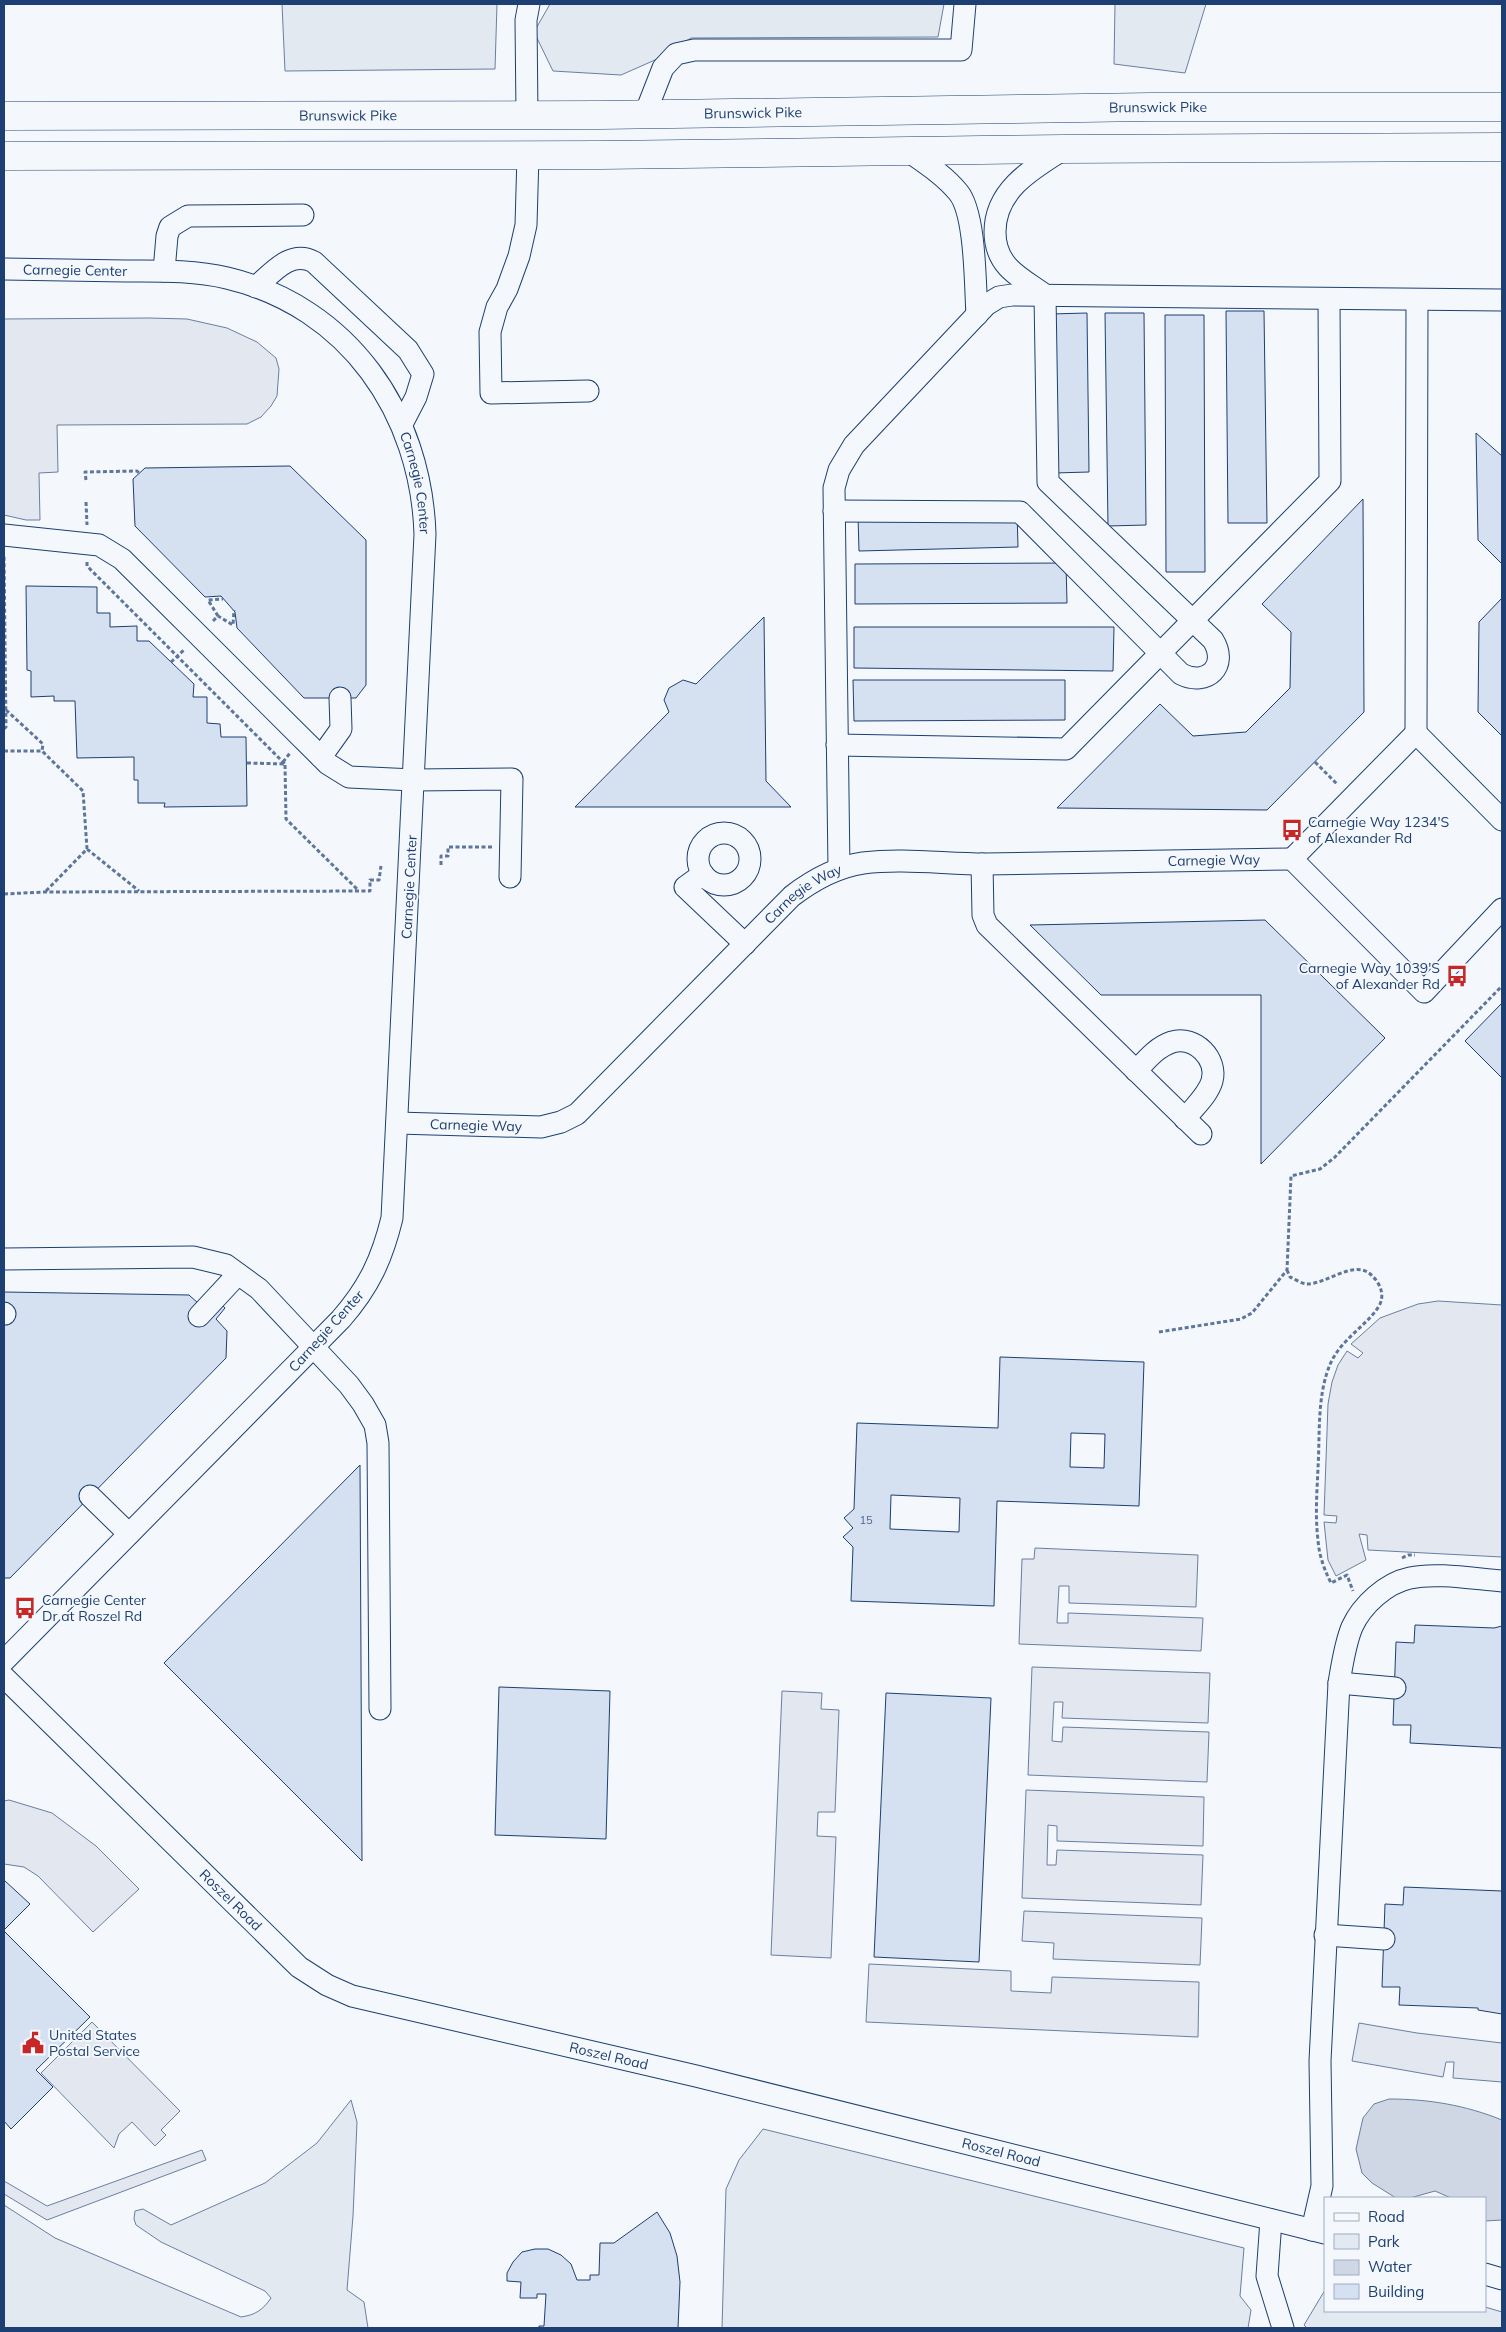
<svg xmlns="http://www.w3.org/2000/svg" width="1506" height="2332" font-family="Mulish,sans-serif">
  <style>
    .green { fill: #e3e9f0; stroke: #687fa3 }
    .parking { fill: #e3e8f0; stroke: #687fa3 }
    .water { fill: #cfd7e4; stroke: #687fa3 }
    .building { fill: #d5e0f0; stroke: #1d3f73; fill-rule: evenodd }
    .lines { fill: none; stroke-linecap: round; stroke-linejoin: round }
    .minor-casing { stroke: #1d3f73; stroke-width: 23 }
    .highway-casing { stroke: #1d3f73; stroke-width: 29 }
    .path { stroke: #5e769c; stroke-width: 3; stroke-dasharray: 4 2.5; stroke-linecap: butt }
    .minor { stroke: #f4f7fb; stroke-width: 21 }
    .highway { stroke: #f4f7fb; stroke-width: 28 }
    .labels { text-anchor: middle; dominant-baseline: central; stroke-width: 4; stroke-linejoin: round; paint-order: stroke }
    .number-label { font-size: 11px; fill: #4b6792 }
    .street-label { font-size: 14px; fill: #1d3f73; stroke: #f4f7fb }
    .poi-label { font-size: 14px; fill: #1d3f73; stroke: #f4f7fb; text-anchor: start }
  </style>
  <rect width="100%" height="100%" fill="#f4f7fb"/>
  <path class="green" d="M 282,4 L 497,4 L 495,69 L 285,71 Z
    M 550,4 L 944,4 L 938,37 L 691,38 L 655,60 L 621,75 L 553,71 L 534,32 Z
    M 1115,4 L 1206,4 L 1185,73 L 1114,64 Z
    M 351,2100 L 357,2122 L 353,2216 L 347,2290 L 364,2302 L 368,2328 L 4,2328 L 4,2205 L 55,2238 L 241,2317 C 255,2315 263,2310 271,2298 L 265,2291 L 161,2242 L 136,2225 L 134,2219 L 135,2211 L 143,2209 L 171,2225 L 265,2183 L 317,2143 Z
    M 763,2129 L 1244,2248 L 1240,2296 L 1251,2310 L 1248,2328 L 722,2328 L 726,2189 L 739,2160 Z
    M 1325,2290 L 1325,2311 L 1485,2311 L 1485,2307 L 1502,2312 L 1502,2328 L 1307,2328 L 1304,2325 Z"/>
  <path class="parking" d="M 149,318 L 187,319 L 227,328 L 257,342 L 276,358 L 279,369 L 277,396 L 271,406 L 261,417 L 247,424 L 57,425 L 58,472 L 39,473 L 40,520 L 26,520 L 4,515 L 4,319 Z
    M 1438,1301 L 1502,1305 L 1502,1557 L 1368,1550 L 1367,1535 L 1359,1534 L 1366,1560 L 1336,1576 L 1328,1560 L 1324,1522 L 1336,1523 L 1337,1516 L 1324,1515 L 1328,1404 L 1332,1382 L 1338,1365 L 1347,1351 L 1358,1358 L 1363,1353 L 1351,1344 L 1380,1318 L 1418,1304 Z
    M 1035,1548 L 1198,1555 L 1196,1607 L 1069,1603 L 1069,1586 L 1059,1586 L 1057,1623 L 1068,1623 L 1068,1613 L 1203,1618 L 1201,1651 L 1019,1644 L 1022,1559 L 1034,1559 Z
    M 1032,1667 L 1210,1673 L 1208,1723 L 1062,1718 L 1063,1702 L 1054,1702 L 1052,1741 L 1062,1742 L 1063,1727 L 1209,1732 L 1207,1782 L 1028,1775 Z
    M 782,1691 L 822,1693 L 821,1709 L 839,1710 L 835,1812 L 818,1812 L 817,1836 L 836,1837 L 831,1958 L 771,1955 Z
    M 1026,1790 L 1204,1797 L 1203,1846 L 1057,1841 L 1057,1826 L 1048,1825 L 1047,1865 L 1056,1865 L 1057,1850 L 1203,1855 L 1201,1905 L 1022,1898 Z
    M 9,1800 L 52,1813 L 96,1846 L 139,1889 L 93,1932 L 38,1876 L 24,1867 L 4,1864 L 4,1801 Z
    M 1024,1911 L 1202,1918 L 1200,1965 L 1053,1959 L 1054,1943 L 1022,1941 Z
    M 869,1964 L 1011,1971 L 1011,1991 L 1051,1993 L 1052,1977 L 1199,1982 L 1198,2037 L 866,2022 Z
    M 92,2022 L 180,2111 L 161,2130 L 166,2135 L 155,2146 L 132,2122 L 119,2134 L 114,2148 L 41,2073 Z
    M 1359,2023 L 1417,2033 L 1502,2043 L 1502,2082 L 1453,2078 L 1454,2062 L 1446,2062 L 1443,2077 L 1352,2061 Z
    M 202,2150 L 206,2160 L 47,2220 L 4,2194 L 4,2181 L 47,2206 Z"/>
  <path class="water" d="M 1389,2099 C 1428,2099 1465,2105 1502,2120 L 1502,2220 L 1485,2221 L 1485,2198 L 1451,2198 L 1435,2191 L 1410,2198 L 1396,2198 L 1372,2183 L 1362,2173 L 1356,2149 L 1363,2118 L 1374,2104 Z"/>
  <path class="building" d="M 1226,311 L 1264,311 L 1267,523 L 1228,523 Z
    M 1087,313 L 1089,472 L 1054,473 L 1051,314 Z
    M 1105,313 L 1144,313 L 1146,525 L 1108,526 Z
    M 1165,315 L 1204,315 L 1205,572 L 1166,572 Z
    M 1476,433 L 1502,456 L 1502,564 L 1478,540 Z
    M 290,466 L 366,540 L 366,685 L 356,698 L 304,698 L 237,628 L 235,612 L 221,596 L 205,597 L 135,526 L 133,479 L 145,468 Z
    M 1363,499 L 1364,712 L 1267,810 L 1057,808 L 1160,704 L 1193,736 L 1246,732 L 1290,688 L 1291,632 L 1262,604 Z
    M 1017,511 L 1018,547 L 859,551 L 858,516 Z
    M 1066,563 L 1067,603 L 855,604 L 855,564 Z
    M 26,586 L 97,587 L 97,613 L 110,613 L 110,627 L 137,626 L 137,641 L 149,641 L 194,684 L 193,697 L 207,697 L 207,723 L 220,724 L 221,737 L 246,737 L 247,806 L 164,807 L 165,803 L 138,803 L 138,780 L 134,780 L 134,757 L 77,758 L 75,701 L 54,701 L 54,696 L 31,697 L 31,671 L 27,670 Z
    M 1502,598 L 1502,736 L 1478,712 L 1479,622 Z
    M 764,617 L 766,781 L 791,807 L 575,807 L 669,712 L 664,700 L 669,688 L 683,680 L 696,684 Z
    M 854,627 L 1114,627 L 1113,671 L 854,668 Z
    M 853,680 L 1065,680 L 1065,720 L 854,721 Z
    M 1265,920 L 1385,1038 L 1261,1164 L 1261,995 L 1101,995 L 1030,925 Z
    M 1502,1003 L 1502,1078 L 1465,1041 Z
    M 4,1292 L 189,1295 L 199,1304 L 210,1293 L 225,1308 L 216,1319 L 227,1331 L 226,1358 L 10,1578 L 4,1578 Z
    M 1000,1357 L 1144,1362 L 1139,1506 L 997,1501 L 994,1606 L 851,1601 L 853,1547 L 843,1537 L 853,1528 L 844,1518 L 854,1509 L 857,1423 L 998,1428 ZM 1071,1433 L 1105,1434 L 1104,1468 L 1070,1467 ZM 891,1495 L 960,1498 L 959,1532 L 890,1529 Z
    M 360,1465 L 362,1861 L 164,1663 Z
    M 1415,1625 L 1494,1628 L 1502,1626 L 1502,1748 L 1410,1743 L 1411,1725 L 1393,1725 L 1396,1642 L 1414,1643 Z
    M 499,1687 L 610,1691 L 606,1839 L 495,1835 Z
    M 886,1693 L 991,1698 L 979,1962 L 874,1957 Z
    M 4,1880 L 30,1904 L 4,1930 Z
    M 1404,1887 L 1502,1891 L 1502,2014 L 1478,2010 L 1478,2008 L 1399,2005 L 1400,1987 L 1382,1987 L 1385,1904 L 1403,1905 Z
    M 4,1931 L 90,2017 L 36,2070 L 53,2087 L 11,2129 L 4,2121 Z
    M 657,2212 L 670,2233 L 677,2256 L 680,2282 L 678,2328 L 539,2328 L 539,2326 L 544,2326 L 546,2294 L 537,2294 L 537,2298 L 520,2298 L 521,2282 L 507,2281 L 507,2273 L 513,2262 L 522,2252 L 535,2249 L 548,2249 L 561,2255 L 571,2264 L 577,2280 L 590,2280 L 590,2275 L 599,2275 L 600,2243 L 614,2243 Z"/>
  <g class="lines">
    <g class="minor-casing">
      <g id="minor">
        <path d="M 645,114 L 663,68 L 676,54 L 694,50 L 961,50 L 965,4"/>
        <path d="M 527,115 L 526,20 L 529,4"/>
        <path d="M 908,151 C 925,163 944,175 958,192 C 976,213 975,286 977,315"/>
        <path d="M 528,155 L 526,225 L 519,256 L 507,289 L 497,307 L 490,332 L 491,393 L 588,391"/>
        <path id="s1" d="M 4,269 C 44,270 85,270 125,271 C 159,271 194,270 227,278 C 349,307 421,413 425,534 L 392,1218 C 382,1259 369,1287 341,1319 L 4,1661"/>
        <path d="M 164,271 L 167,236 L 170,227 L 188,216 L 303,215"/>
        <path d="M 256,287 C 272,273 291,249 314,262 L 408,350 L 423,374 L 416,397 L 402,424"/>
        <path d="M 834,511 L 1020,512 L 1181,674 C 1207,687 1229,666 1213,640 L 1048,482 L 1045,295 C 1033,286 1018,278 1008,267 C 999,257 995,245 995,232 C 995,190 1032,169 1064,149"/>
        <path d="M 4,535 L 99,545 L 122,559 L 328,764 L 349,777 L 414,780 L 512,779 L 510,877"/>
        <path d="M 1416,733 L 1417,300"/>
        <path d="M 837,745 L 1066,749 L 1330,481 L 1329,299"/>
        <path d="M 321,757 L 341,729 L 340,698"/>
        <circle cx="724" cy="859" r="26"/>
        <path d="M 1292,859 L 1424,992 L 1502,909"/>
        <path d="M 1292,859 L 1416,733 L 1502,820"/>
        <path d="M 982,864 L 983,915 L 987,925 L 1201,1134"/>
        <path d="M 839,869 L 834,488 L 839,470 L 854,445 L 986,305 L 999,297 L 1012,295 L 1502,300"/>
        <path d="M 703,874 L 685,887 L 745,944"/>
        <path d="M 1136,1071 C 1147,1059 1157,1047 1172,1042 C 1195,1035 1218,1059 1212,1081 C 1208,1095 1194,1107 1185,1119"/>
        <path id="s2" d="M 397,1123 L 541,1127 L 561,1122 L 577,1114 L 792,896 C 813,880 836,867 863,863 C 903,858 945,864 985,864 C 1087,863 1189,860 1292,859"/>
        <path d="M 4,1259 L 193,1257 L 226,1265 L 259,1289 L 349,1385 L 363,1404 L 375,1425 L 378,1443 L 380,1709"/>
        <path d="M 4,1313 L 5,1314"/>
        <path d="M 199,1316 L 238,1274"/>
        <path d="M 90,1496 L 129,1534"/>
        <path id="s3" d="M 4,1677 L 299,1967 L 327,1985 L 352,1996 L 696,2076 L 1325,2233"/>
        <path d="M 1339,1683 L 1395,1688"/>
        <path d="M 1325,1935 L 1384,1939"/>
        <path d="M 1271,2220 L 1267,2276 L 1283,2328"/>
        <path d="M 1312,2230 L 1322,2186 L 1320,2061 L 1339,1683 C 1342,1665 1345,1644 1352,1627 C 1362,1605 1386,1583 1410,1578 C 1436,1572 1475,1579 1502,1581"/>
        <path d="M 1485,2274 L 1502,2279"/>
      </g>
    </g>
    <g class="highway-casing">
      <g id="highway">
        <path id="s4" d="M 4,116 L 601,115 L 1150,107 L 1502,107"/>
        <path d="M 4,156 L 601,155 L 1064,149 L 1502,147"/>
      </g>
    </g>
    <path class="path" d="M 86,480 L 85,472 L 137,471 L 139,473
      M 86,502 L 87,525
      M 87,562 L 87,566 L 285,764
      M 218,616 L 208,600 L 223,599
      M 213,621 L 218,616 L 233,625 L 234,610
      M 171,662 L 185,649
      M 6,710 L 43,744 L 42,751
      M 4,729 L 6,727 L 4,555
      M 4,751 L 42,751 L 83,791 L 87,849 L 46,891
      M 283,762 L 290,753
      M 1315,762 L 1338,785
      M 247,763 L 285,764 L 286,819 L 358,890
      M 87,849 L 139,891
      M 441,865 L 441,856 L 448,856 L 448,847 L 493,847
      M 4,894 L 45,892 L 370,891 L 370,880 L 379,880 L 381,866
      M 1287,1270 L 1290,1277 C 1295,1279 1302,1284 1307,1284 C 1326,1284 1352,1261 1369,1273 C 1379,1281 1386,1294 1379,1306 C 1366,1327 1339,1340 1329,1367 C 1317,1398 1320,1435 1318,1468 C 1317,1492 1315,1516 1318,1540 C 1319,1555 1324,1569 1331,1583 L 1347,1575 L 1353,1591
      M 1159,1332 L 1241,1319 L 1252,1313 L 1287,1270 L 1291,1176 L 1320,1169 L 1334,1158 L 1502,986
      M 1402,1558 L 1408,1555 L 1415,1555"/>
    <use href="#minor" class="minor"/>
    <use href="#highway" class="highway"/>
  </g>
  <defs>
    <g id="bus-bare" transform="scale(1.725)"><path d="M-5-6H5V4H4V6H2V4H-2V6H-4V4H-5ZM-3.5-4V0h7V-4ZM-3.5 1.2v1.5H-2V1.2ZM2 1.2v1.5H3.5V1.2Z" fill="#c62828" stroke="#f4f7fb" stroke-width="2.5" paint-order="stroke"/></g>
    <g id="civic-bare" transform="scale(1.725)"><path d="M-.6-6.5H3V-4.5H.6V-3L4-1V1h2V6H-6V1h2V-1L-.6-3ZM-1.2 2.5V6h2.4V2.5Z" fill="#c62828" stroke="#f4f7fb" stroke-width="2.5" paint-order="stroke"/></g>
  </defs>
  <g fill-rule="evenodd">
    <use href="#bus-bare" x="1292" y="830"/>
    <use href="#bus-bare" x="1457" y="976"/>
    <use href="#bus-bare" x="25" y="1608"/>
    <use href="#civic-bare" x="33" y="2043"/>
  </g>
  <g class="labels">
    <g class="number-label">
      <text x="866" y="1520">15</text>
    </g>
    <g class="street-label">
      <text stroke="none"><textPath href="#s4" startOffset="1154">Brunswick Pike</textPath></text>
      <text stroke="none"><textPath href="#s4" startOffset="749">Brunswick Pike</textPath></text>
      <text stroke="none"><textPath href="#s4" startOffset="344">Brunswick Pike</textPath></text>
      <text stroke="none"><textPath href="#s1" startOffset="71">Carnegie Center</textPath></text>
      <text stroke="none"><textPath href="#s1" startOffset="520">Carnegie Center</textPath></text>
      <text stroke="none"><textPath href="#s2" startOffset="919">Carnegie Way</textPath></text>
      <text transform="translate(409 887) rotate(-87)">Carnegie Center</text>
      <text stroke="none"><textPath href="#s2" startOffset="499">Carnegie Way</textPath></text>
      <text stroke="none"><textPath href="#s2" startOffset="79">Carnegie Way</textPath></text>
      <text transform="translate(326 1331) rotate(-48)">Carnegie Center</text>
      <text stroke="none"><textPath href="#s3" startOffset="318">Roszel Road</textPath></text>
      <text stroke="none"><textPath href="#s3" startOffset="738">Roszel Road</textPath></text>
      <text stroke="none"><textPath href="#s3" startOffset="1142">Roszel Road</textPath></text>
    </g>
    <g class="poi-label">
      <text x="1308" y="822">Carnegie Way 1234'S<tspan x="1308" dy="16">of Alexander Rd</tspan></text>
      <text x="1440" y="968" text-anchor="end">Carnegie Way 1039'S<tspan x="1440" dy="16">of Alexander Rd</tspan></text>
      <text x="42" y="1600">Carnegie Center<tspan x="42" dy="16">Dr at Roszel Rd</tspan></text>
      <text x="49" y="2035">United States<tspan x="49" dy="16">Postal Service</tspan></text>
    </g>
  </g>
  <rect width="1506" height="2332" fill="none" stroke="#1d3f73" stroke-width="10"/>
  <rect x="1324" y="2197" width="162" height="115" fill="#f4f7fb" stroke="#9eadc5"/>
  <rect x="1334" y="2213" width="25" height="8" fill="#f4f7fb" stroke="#9eadc5"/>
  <text x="1368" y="2222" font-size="15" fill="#1d3f73">Road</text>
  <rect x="1334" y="2234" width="25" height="15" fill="#e3e9f0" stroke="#9eadc5"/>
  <text x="1368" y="2247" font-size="15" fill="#1d3f73">Park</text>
  <rect x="1334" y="2260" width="25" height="15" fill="#cfd7e4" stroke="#9eadc5"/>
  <text x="1368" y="2272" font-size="15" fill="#1d3f73">Water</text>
  <rect x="1334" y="2284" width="25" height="15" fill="#d5e0f0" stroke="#9eadc5"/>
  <text x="1368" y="2297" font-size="15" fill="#1d3f73">Building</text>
</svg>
